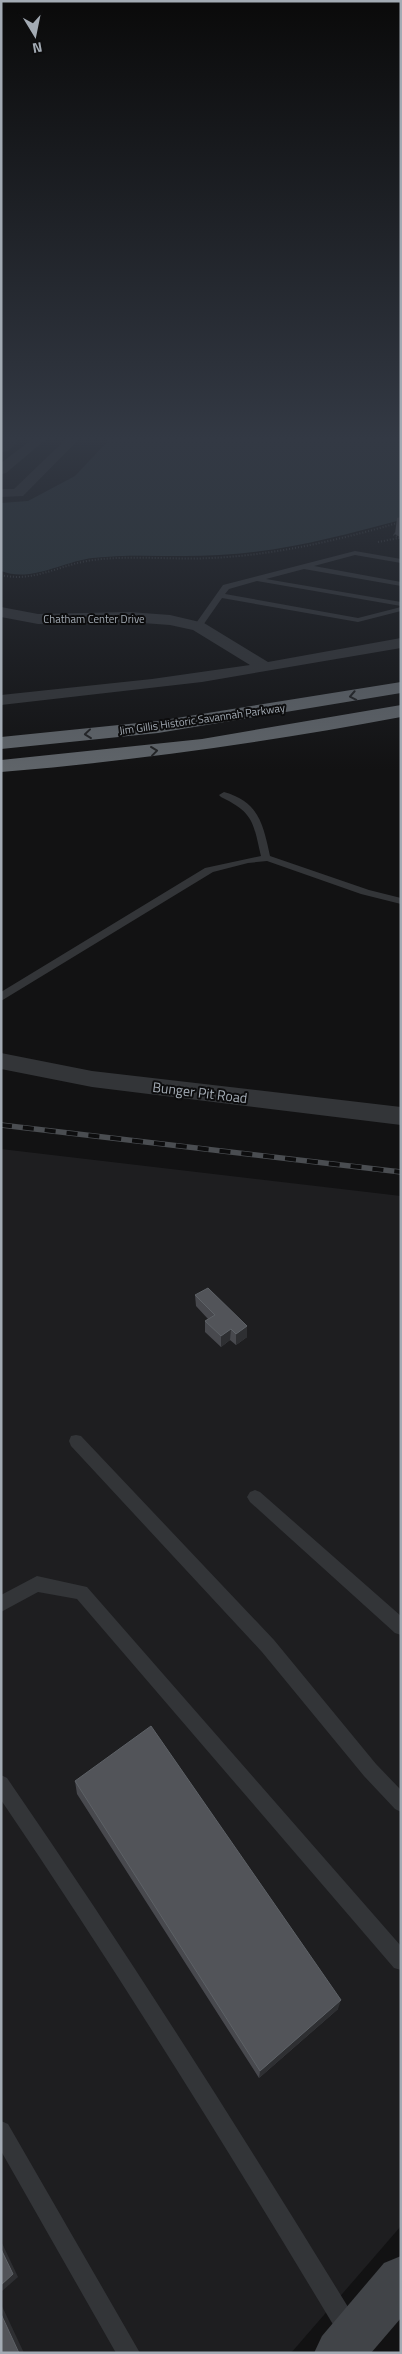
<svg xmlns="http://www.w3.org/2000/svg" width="402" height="2354" font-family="'Titillium Web',sans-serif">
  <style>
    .built { fill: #1e1e20 }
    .water { fill: #2a3539 }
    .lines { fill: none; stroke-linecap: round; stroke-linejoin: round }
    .path { stroke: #393c3f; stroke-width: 2; stroke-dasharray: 1 2; stroke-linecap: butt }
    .lane { fill: #333538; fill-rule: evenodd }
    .street { fill: #333538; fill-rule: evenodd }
    .secondary { fill: #414448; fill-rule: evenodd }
    .highway { fill: #5f6469; fill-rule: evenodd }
    .rail-casing { stroke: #4a4d51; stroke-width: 5.5 }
    .rail { stroke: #0d0d0e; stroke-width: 4; stroke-dasharray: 11; stroke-linecap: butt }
    .wall { fill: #48494e }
    .shaded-wall { fill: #2e2f32 }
    .building { fill: #525459; stroke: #5e6267 }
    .oneway { stroke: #222325 }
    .labels { text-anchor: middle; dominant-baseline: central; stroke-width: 4; stroke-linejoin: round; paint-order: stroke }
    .far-street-label { font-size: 11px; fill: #a3abb4; stroke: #0d0d0e }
    .street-label { font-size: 14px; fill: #a3abb4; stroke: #0d0d0e }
  </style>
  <rect width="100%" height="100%" fill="#121213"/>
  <path class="built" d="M 1,1149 L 401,1196 L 401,2226 L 291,2353 L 1,2353 Z"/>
  <path class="water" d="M 109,440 L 401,440 L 401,520 C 341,536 281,552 219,555 C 177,558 135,553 93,558 C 64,561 31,583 1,571 L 1,503 L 28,501 L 75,476 Z"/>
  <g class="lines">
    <path class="path" d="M 378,542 L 399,538 L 393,534 L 401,532
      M 1,575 C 34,583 61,564 93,560 C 132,555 172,560 211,558 C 276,555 339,540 401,522"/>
    <path class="lane" d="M 355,551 L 401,559 L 401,563 L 355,555 L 314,566 L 401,582 L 401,586 L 304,569 L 266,579 L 401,602 L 401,606 L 257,581 L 229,589 L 225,594 L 358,618 L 401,607 L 401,611 L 358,622 L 222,598 L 201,628 L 194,626 L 223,585 Z
      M 224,792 C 259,802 263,824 270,856 L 369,890 L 401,898 L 401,904 L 361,894 L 267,861 L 248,863 L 213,872 L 1,1001 L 1,992 L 205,868 L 261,856 C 253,822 254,813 221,797 L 219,795 Z
      M 76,1435 L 81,1436 L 274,1640 L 376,1764 L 401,1790 L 401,1812 L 395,1809 L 364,1776 L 262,1652 L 71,1446 L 69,1441 L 71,1436 Z
      M 255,1490 L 260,1492 L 401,1616 L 401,1635 L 395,1633 L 250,1502 L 247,1497 L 250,1492 Z
      M 37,1576 L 87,1587 L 401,1946 L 401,1970 L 394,1968 L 77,1599 L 38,1592 L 1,1612 L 1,1595 Z
      M 1,1775 L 7,1778 C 129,1955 244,2137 356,2320 L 359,2328 L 356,2336 L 348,2339 L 340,2336 C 231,2155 120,1975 1,1800 Z
      M 1,2121 L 8,2124 L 140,2353 L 116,2353 L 1,2151 Z"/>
    <path class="street" d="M 31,440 L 45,440 L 6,473 L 1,474 L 1,463 Z
      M 65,440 L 78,440 L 23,496 L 1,497 L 1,489 L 14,489 Z
      M 1,607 L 38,614 L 129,612 L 170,615 L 204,623 L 268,662 L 401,638 L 401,648 L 202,682 L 1,705 L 1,695 L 152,679 L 250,665 L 193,630 L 170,625 L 129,622 L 38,624 L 1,617 Z
      M 1,1053 L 92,1071 L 401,1107 L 401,1125 L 92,1087 L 1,1069 Z"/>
    <path class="secondary" d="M 401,2256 L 401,2318 L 371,2353 L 314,2353 L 322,2336 L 384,2263 Z"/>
    <path class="highway" d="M 401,682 L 401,693 L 158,733 L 1,749 L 1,737 L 158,721 Z
      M 401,705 L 401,717 C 268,742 136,761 1,772 L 1,760 L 202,739 Z"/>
    <g class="rail-casing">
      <path id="rail" d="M 1,1125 L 401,1172"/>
    </g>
    <use href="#rail" class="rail"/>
  </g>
  <path class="wall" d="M 401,517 L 401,538 L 395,534 L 397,518 Z
    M 195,1295 L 247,1326 L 247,1337 L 236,1345 L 230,1340 L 221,1347 L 205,1332 L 205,1321 L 208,1319 L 196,1306 Z
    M 75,1781 L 338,2009 L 259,2078 L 77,1794 Z"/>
  <path class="shaded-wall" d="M 1,440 L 17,440 L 17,443 L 8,451 L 3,452 L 1,453 Z
    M 247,1326 L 247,1337 L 236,1345 L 236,1334 Z
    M 231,1329 L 230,1340 L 221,1347 L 221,1336 Z
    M 341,2000 L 338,2009 L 259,2078 L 260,2071 Z
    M 1,2241 L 18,2277 L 1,2292 Z
    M 1,2304 L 24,2353 L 19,2353 L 1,2314 Z"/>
  <path class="building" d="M 208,1288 L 247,1326 L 236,1334 L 231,1329 L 221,1336 L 205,1321 L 215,1315 L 195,1295 Z
    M 151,1726 L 341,2000 L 260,2071 L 75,1781 Z
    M 1,2249 L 13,2274 L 1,2285 Z
    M 1,2314 L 19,2353 L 1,2353 Z"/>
  <defs><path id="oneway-chevron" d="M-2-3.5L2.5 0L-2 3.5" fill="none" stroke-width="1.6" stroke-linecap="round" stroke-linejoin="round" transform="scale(1.25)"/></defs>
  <g class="oneway">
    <use href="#oneway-chevron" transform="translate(353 696) rotate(169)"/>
    <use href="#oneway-chevron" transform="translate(88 734) rotate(174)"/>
    <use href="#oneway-chevron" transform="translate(154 751) rotate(-7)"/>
  </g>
  <linearGradient id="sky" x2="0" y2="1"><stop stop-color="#0a0a0a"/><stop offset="0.57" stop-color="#333944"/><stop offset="1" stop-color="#333944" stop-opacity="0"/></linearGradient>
  <rect width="402" height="770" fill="url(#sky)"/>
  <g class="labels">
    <g class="far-street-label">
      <text x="94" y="619">Chatham Center Drive</text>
      <text transform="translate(202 719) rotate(-8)">Jim Gillis Historic Savannah Parkway</text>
    </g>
    <g class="street-label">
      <text transform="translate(200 1092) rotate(7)">Bunger Pit Road</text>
    </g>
  </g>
  <rect width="402" height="2354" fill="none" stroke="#a3abb4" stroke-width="5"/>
  <g transform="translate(35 35) rotate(170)" stroke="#0d0d0e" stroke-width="4" paint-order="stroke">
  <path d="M0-4L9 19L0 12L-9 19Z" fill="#a3abb4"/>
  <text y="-8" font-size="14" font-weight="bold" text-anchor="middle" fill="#a3abb4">N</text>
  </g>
</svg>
